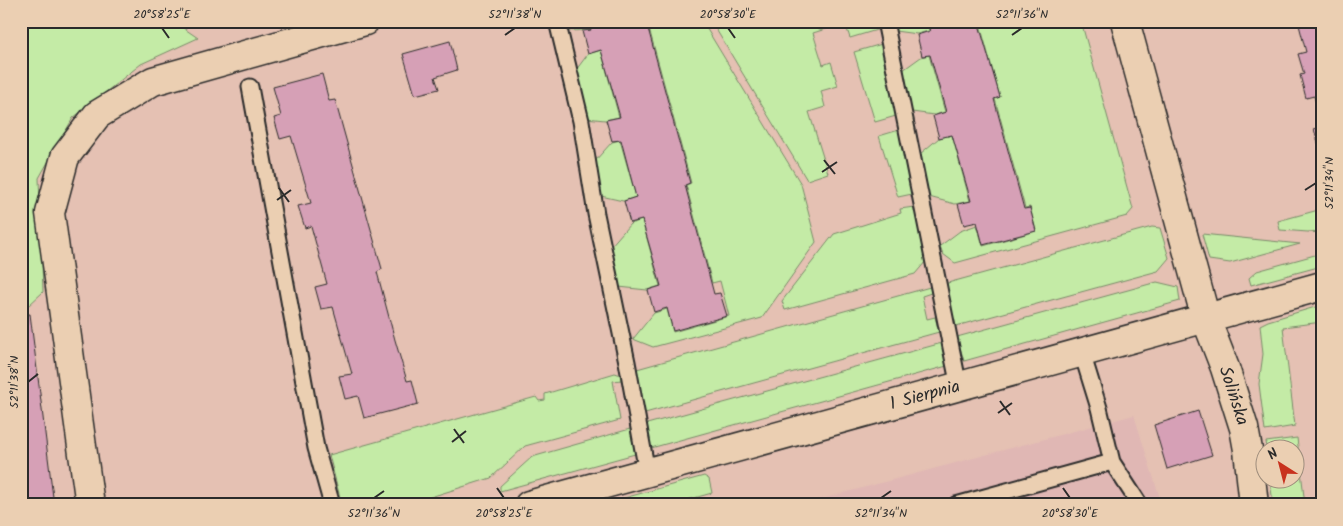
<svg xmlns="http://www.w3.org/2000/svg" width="1343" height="526" font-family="Kalam,sans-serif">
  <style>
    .built { fill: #e0b7b4 }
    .green { fill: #c4eba6; stroke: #788b68 }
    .building { fill: #d6a0b6; stroke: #2b2b2b }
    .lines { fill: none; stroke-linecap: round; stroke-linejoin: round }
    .service-casing { stroke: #2b2b2b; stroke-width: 19 }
    .minor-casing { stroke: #2b2b2b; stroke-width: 31 }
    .tertiary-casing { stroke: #2b2b2b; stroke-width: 31 }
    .service { stroke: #ebcfb2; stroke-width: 15 }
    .minor { stroke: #ebcfb2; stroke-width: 28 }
    .tertiary { stroke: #ebcfb2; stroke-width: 28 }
    .ticks { fill: none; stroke: #2b2b2b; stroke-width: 2 }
    .labels { text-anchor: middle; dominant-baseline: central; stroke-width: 4.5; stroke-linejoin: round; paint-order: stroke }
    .street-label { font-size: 18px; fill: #2b2b2b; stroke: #ebcfb2 }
    .neatline { fill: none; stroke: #2b2b2b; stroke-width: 2 }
    .ticks-label { font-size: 12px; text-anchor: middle; fill: #2b2b2b }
  </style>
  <rect width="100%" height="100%" fill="#e5c1b3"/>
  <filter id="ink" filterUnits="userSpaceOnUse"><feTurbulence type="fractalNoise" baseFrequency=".02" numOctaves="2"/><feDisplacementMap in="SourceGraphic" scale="10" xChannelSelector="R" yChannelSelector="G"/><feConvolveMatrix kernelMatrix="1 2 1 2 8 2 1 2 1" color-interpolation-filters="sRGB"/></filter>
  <g filter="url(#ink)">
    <path class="built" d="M 1134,415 L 1162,505 L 799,505 Z"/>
    <path class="green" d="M 21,21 L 173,21 L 198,38 L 141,64 L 73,118 L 39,178 L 43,292 L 29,305 L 21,306 Z
      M 564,21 L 588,21 L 591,30 L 567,31 Z
      M 647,21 L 702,21 L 801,184 L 816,242 L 762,318 L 653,347 L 633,339 L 654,313 L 667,309 L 673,332 L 729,316 L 720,281 L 712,283 L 686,185 L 691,183 Z
      M 711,21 L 879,21 L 880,29 L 850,38 L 845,23 L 813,33 L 823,65 L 831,62 L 838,86 L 821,91 L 825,107 L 809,112 L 828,173 L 807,180 Z
      M 893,21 L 927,21 L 929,31 L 917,34 L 895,31 Z
      M 979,21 L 1081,21 L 1133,209 L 1127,216 L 955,263 L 943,254 L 940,246 L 960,231 L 977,225 L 983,246 L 1036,231 L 1030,207 L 1025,208 L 995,99 L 1000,97 Z
      M 882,44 L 896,116 L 875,122 L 854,52 Z
      M 601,50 L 619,117 L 605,120 L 586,118 L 576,70 L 588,54 Z
      M 929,55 L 945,112 L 934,115 L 912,112 L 903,70 L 921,57 Z
      M 899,130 L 912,194 L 898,197 L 879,136 Z
      M 952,135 L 970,201 L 955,204 L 929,197 L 920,154 L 939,138 Z
      M 620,140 L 636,197 L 623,201 L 601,196 L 594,162 L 612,142 Z
      M 914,207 L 926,261 L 915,274 L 785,310 L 782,301 L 834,234 L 901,213 L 900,209 Z
      M 1322,209 L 1322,233 L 1280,230 L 1278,221 Z
      M 642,220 L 660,286 L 647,290 L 619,287 L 610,247 L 630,224 Z
      M 1152,227 L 1160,228 L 1169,258 L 1158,271 L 956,326 L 944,284 Z
      M 1202,234 L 1300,244 L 1230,263 L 1209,260 Z
      M 1322,253 L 1322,266 L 1251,285 L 1249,278 L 1257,271 Z
      M 1157,282 L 1178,287 L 1180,301 L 964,361 L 957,337 Z
      M 930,287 L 931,293 L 922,296 L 927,319 L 935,317 L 939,332 L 645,413 L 637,369 Z
      M 1322,305 L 1322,322 L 1283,327 L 1295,426 L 1265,431 L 1259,384 L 1263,354 L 1260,325 L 1268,321 Z
      M 942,343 L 947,366 L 651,448 L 647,424 Z
      M 615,373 L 621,375 L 621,380 L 613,381 L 620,420 L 525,446 L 491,478 L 421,500 L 392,500 L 373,505 L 342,505 L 329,455 L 536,397 L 539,401 L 545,400 L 545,394 Z
      M 630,429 L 635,454 L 500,491 L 500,486 L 532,457 Z
      M 1297,438 L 1305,505 L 1273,505 L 1270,479 L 1296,478 L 1296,448 L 1267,448 L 1266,442 Z
      M 704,476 L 709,479 L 712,493 L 669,505 L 603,505 L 606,503 Z"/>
    <path class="building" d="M 588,21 L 646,21 L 690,183 L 685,185 L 714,294 L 720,293 L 727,316 L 673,331 L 667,308 L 654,312 L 648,290 L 661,286 L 642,220 L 630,223 L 624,201 L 636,197 L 621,140 L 612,141 L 606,120 L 620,117 L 601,50 L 588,54 L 582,31 L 591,30 Z
      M 927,21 L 978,21 L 1000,97 L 994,99 L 1024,209 L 1030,208 L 1036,231 L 983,245 L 977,222 L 964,225 L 958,204 L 971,201 L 952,135 L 939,138 L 933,116 L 946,112 L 930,55 L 922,56 L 917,35 L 930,31 Z
      M 1298,21 L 1322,21 L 1322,124 L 1314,96 L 1306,98 L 1300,75 L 1304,74 L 1298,54 L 1306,52 Z
      M 450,41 L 457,70 L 435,77 L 439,89 L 415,95 L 403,54 Z
      M 322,74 L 329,101 L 335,100 L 382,269 L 377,272 L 395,340 L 407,381 L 412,380 L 418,404 L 364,418 L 358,396 L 345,399 L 339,376 L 352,374 L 333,307 L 321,309 L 315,287 L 327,284 L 311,226 L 305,228 L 298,206 L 311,203 L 291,136 L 280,139 L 274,118 L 281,116 L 273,87 Z
      M 1322,127 L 1322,153 L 1321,153 L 1314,129 Z
      M 30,314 L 54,505 L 21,505 L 21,315 Z
      M 1317,374 L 1322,374 L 1322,413 L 1318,384 Z
      M 1198,411 L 1212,455 L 1167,469 L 1154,425 Z"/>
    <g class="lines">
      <g class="service-casing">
        <path id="service" d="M 557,21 L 581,121 L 596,214 L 627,362 L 647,472
          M 885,21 L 959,387
          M 250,87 L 316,448 L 332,505
          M 1082,353 L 1099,408 L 1112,462 L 1140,505
          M 956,505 L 1112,462"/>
      </g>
      <g class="minor-casing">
        <path id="minor" d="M 1125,21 L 1206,319 L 1225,368 L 1244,428 L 1248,450 L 1254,505
          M 90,505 L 50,213 L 65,157 L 97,115 L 153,81 L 365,21"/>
      </g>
      <g class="tertiary-casing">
        <path id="tertiary" d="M 529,505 L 1322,286"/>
      </g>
      <use href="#service" class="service"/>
      <use href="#minor" class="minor"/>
      <use href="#tertiary" class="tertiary"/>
    </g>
  </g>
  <path class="ticks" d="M 162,28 L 169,38M 728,28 L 735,38M 505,35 L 515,28M 1012,35 L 1022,28M 824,160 L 835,174M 822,172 L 837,162M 279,188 L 289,202M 1305,190 L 1316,183M 277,200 L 291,190M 28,382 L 38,374M 1000,401 L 1010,415M 998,413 L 1012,403M 454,429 L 464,443M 452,442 L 466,431M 497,488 L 504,498M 1063,488 L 1070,498M 374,498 L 384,491M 881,498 L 891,491"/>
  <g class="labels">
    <g class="street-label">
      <text transform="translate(925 396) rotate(-15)">1 Sierpnia</text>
      <text transform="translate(1233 396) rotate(72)">Solińska</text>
    </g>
  </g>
  <rect width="1343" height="526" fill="none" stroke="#ebcfb2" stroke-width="55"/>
  <g transform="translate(1280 464) rotate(324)"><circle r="24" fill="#ebcfb2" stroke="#9e8d7c"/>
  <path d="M0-4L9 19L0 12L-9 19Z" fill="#c8321e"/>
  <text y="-8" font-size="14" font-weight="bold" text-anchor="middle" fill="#2b2b2b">N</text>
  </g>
  <rect x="28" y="28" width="1288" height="470" class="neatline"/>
  <g class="ticks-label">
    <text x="162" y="18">20°58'25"E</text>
    <text x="515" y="18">52°11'38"N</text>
    <text x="728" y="18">20°58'30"E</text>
    <text x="1022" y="18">52°11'36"N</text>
    <text transform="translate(1329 183) rotate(-90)" y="4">52°11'34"N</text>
    <text transform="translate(14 382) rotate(-90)" y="4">52°11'38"N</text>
    <text x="374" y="517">52°11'36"N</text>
    <text x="504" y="517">20°58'25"E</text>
    <text x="881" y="517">52°11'34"N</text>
    <text x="1070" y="517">20°58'30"E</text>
  </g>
</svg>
